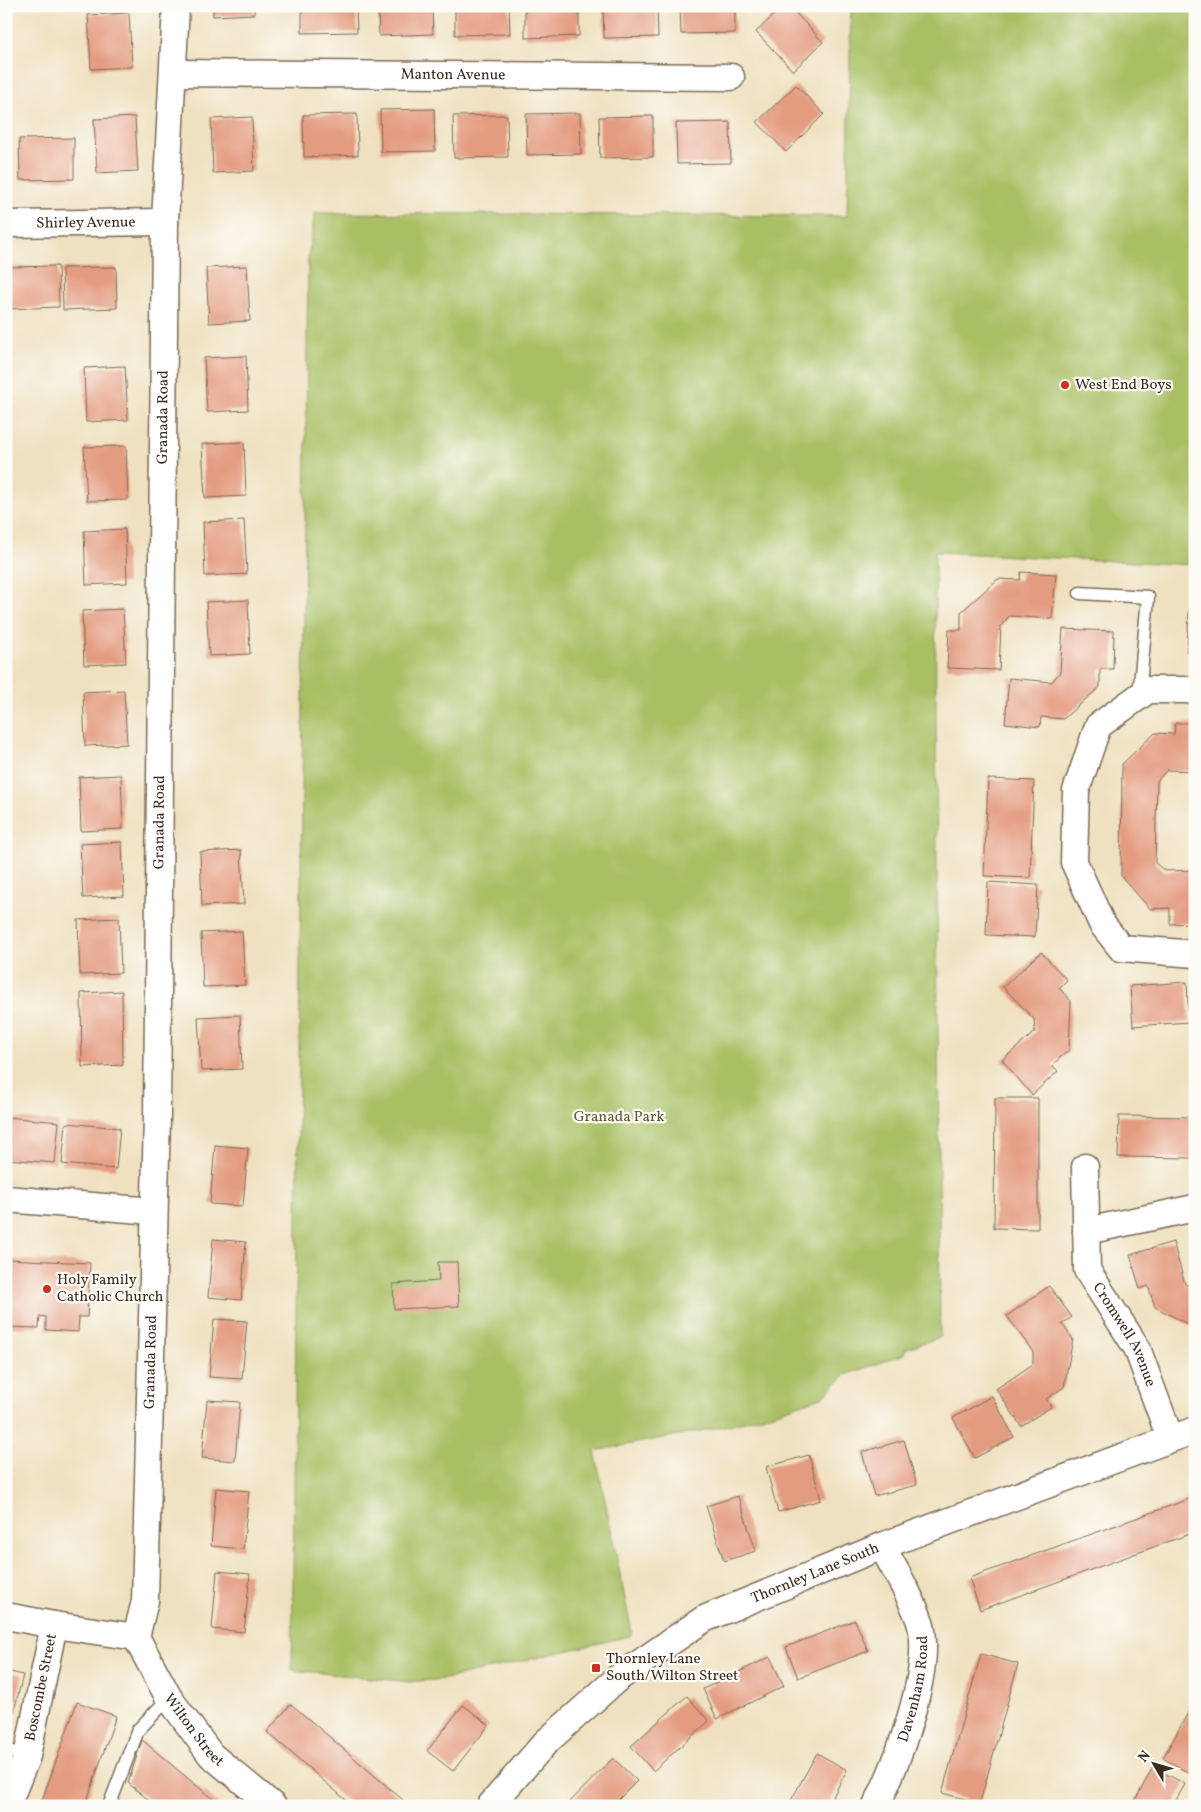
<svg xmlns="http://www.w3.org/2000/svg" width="1201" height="1812" font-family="Vollkorn,serif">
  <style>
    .green { fill: #a8bf64; stroke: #727441 }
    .building { fill: #e49c81 }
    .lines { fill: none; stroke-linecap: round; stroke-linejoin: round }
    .lane-casing { stroke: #7a6a57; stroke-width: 15 }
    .street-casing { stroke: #7a6a57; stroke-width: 29 }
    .lane { stroke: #fff; stroke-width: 12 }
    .street { stroke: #fff; stroke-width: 26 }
    .poi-dot { fill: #c8321e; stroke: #fdfcf7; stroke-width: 2 }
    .labels { text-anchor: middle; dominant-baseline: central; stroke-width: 4.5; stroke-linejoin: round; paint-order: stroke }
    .street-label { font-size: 15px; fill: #3b2a1e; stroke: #fdfcf7 }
    .poi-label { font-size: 15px; fill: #3b2a1e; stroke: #fdfcf7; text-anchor: start }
    .park-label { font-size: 15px; fill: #5c5733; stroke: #fdfcf7 }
  </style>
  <rect width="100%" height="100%" fill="#fdfcf7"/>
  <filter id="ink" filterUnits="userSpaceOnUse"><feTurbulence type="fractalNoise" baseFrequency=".02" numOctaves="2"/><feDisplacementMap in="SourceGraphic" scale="10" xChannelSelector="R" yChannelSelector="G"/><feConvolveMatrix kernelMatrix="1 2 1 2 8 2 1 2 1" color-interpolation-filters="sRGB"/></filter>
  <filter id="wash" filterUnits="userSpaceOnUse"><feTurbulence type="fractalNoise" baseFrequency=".0096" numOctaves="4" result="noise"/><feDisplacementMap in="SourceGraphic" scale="20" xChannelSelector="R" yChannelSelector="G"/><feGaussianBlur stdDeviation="1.12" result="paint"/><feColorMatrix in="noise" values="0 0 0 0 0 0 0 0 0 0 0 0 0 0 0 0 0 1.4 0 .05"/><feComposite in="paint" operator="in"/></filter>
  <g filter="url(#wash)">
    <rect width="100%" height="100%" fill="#efe1c0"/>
    <path class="green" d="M 851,6 L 1195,6 L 1195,565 L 935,552 L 940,1337 L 905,1349 L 905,1354 L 845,1375 L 822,1397 L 780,1411 L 726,1426 L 595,1451 L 632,1633 L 630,1636 L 445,1679 L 409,1682 L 292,1670 L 308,258 L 315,213 L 847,216 Z"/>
    <g id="blocks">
      <path class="building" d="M 213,6 L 254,6 L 254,14 L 213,16 Z
        M 302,6 L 356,6 L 357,32 L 302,33 Z
        M 378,6 L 432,6 L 433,34 L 379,36 Z
        M 455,6 L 509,6 L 510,34 L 455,35 Z
        M 525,6 L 579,6 L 579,36 L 525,38 Z
        M 603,6 L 657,6 L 658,37 L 604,38 Z
        M 680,6 L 735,6 L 735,33 L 681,34 Z
        M 783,6 L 789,6 L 823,42 L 793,71 L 756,32 Z
        M 129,13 L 132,67 L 91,69 L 88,15 Z
        M 796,85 L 824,114 L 786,152 L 757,122 Z
        M 434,109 L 435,151 L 381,152 L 380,110 Z
        M 580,113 L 581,154 L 527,155 L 526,114 Z
        M 357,114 L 358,155 L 304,157 L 303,115 Z
        M 507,115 L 508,157 L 454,158 L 453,116 Z
        M 653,116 L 653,157 L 600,158 L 599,117 Z
        M 135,117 L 138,171 L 97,173 L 94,119 Z
        M 252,117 L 254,171 L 213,173 L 211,119 Z
        M 730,122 L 731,163 L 677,164 L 676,123 Z
        M 74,138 L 74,179 L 20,180 L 19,139 Z
        M 58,266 L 59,307 L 6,309 L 6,267 Z
        M 247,266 L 250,321 L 209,323 L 206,268 Z
        M 116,267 L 117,308 L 63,310 L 62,268 Z
        M 246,356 L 248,410 L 207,412 L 204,358 Z
        M 125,366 L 128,420 L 86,422 L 84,368 Z
        M 244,442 L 246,496 L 205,498 L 202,444 Z
        M 126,446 L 128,500 L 87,501 L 84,447 Z
        M 244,520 L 247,574 L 205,576 L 203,522 Z
        M 125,529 L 127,583 L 86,585 L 84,531 Z
        M 1021,572 L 1056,574 L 1052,619 L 1009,616 L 1001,626 L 999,670 L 947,668 L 949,630 L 961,630 L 961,612 L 998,579 L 1020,580 Z
        M 248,600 L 250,654 L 209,656 L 206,602 Z
        M 123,609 L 126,663 L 84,665 L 82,611 Z
        M 1189,610 L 1195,610 L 1195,652 L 1187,652 Z
        M 1063,629 L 1114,631 L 1113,669 L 1100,669 L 1100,687 L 1063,719 L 1041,717 L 1040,727 L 1005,723 L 1009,678 L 1052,682 L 1060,672 Z
        M 124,690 L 127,744 L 85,746 L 83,692 Z
        M 1175,723 L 1195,723 L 1195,771 L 1167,770 L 1157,781 L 1155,863 L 1165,871 L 1195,870 L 1195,923 L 1170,924 L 1170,908 L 1150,909 L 1121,876 L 1122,764 L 1155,733 L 1174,734 Z
        M 121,775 L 123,829 L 81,831 L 79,777 Z
        M 988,779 L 1034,781 L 1030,878 L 984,876 Z
        M 122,842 L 124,896 L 83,898 L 80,844 Z
        M 241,850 L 244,904 L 202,906 L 200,852 Z
        M 988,882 L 1038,885 L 1035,937 L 986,935 Z
        M 119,918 L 121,973 L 80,975 L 78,920 Z
        M 242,931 L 245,985 L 203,987 L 201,933 Z
        M 1041,952 L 1067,980 L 1059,988 L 1071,1001 L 1069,1050 L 1052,1065 L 1058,1071 L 1032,1095 L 1002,1060 L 1035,1032 L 1034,1019 L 1003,987 Z
        M 1187,982 L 1189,1022 L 1133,1026 L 1130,986 Z
        M 122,991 L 123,1065 L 82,1067 L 81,993 Z
        M 240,1015 L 242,1069 L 201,1071 L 198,1017 Z
        M 995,1098 L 1038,1098 L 1038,1229 L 994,1228 Z
        M 1119,1116 L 1195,1117 L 1195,1158 L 1118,1157 Z
        M 6,1117 L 59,1122 L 55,1163 L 6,1159 Z
        M 66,1123 L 120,1128 L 116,1169 L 62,1164 Z
        M 215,1145 L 248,1148 L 243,1206 L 210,1204 Z
        M 213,1239 L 246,1242 L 241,1300 L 208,1297 Z
        M 1173,1242 L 1185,1284 L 1195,1287 L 1195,1328 L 1155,1307 L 1148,1286 L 1140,1289 L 1130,1255 Z
        M 6,1259 L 90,1263 L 87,1317 L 79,1317 L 78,1332 L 46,1330 L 46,1317 L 40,1316 L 39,1328 L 6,1327 Z
        M 438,1262 L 457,1262 L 459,1306 L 394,1309 L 393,1284 L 439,1281 Z
        M 1049,1286 L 1072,1317 L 1062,1324 L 1073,1339 L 1064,1387 L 1046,1399 L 1051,1407 L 1021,1426 L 996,1389 L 1033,1364 L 1033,1352 L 1007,1316 Z
        M 214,1319 L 247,1321 L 242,1379 L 209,1377 Z
        M 992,1396 L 1014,1437 L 975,1458 L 953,1418 Z
        M 207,1400 L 240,1402 L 235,1461 L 202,1458 Z
        M 904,1440 L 917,1485 L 874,1496 L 862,1452 Z
        M 809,1455 L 821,1500 L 778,1512 L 766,1467 Z
        M 216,1488 L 249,1491 L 243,1549 L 211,1546 Z
        M 738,1496 L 756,1551 L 724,1561 L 706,1506 Z
        M 1195,1497 L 1195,1532 L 980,1610 L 969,1578 Z
        M 217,1571 L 250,1574 L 244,1632 L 212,1629 Z
        M 855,1620 L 868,1651 L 798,1678 L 786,1647 Z
        M 981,1654 L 1018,1664 L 980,1803 L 942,1793 Z
        M 770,1657 L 784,1686 L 717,1719 L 703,1689 Z
        M 6,1671 L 23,1675 L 14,1711 L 6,1709 Z
        M 687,1696 L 709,1721 L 653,1771 L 631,1746 Z
        M 1195,1700 L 1195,1774 L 1194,1776 L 1163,1758 Z
        M 77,1702 L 116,1716 L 85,1806 L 40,1806 Z
        M 291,1704 L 410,1806 L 353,1806 L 267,1732 Z
        M 463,1705 L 489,1725 L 453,1771 L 427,1751 Z
        M 142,1740 L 221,1806 L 156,1806 L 128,1783 Z
        M 817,1753 L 847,1770 L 828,1806 L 788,1806 Z
        M 613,1758 L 637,1781 L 612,1806 L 566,1806 Z
        M 1153,1767 L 1185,1784 L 1173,1806 L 1132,1806 Z"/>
    </g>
  </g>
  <g filter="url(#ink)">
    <use href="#blocks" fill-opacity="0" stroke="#7a6a57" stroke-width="1"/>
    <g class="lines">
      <g class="lane-casing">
        <path id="lane" d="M 1080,593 L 1148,597 L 1139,696
          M 6,1750 L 27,1756
          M 109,1806 L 138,1730 L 169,1698"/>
      </g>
      <g class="street-casing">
        <g id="street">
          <path id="s1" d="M 174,73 L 731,77"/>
          <path id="s2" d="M 6,224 L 165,222"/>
          <path d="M 1195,690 L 1148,690 L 1098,726 L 1076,791 L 1074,862 L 1102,924 L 1121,948 L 1195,954"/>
          <path id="s3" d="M 1085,1167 L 1087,1270 L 1137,1348 L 1170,1438"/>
          <path d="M 6,1199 L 154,1211"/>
          <path d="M 1086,1231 L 1195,1208"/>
          <path d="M 6,1616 L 54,1625 L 136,1637"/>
          <path id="s4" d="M 136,1637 L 145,1601 L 157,1116 L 165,222 L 176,6"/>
          <path id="s5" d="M 136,1637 L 169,1698 L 211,1755 L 273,1806"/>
          <path id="s6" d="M 7,1806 L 27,1756 L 54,1625"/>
          <path id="s7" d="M 490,1806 L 545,1743 L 618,1678 L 704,1619 L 882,1546 L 1195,1430"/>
          <path id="s8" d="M 876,1806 C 897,1764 934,1667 920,1622 C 912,1597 894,1569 882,1546"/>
        </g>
      </g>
      <use href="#lane" class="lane"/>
      <use href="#street" class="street"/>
    </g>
  </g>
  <g class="poi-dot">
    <circle cx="1065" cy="385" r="5"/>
    <circle cx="47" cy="1289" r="5"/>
    <rect x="591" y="1663" width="10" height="10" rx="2.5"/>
  </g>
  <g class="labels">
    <g class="street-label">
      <text stroke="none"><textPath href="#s1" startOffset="279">Manton Avenue</textPath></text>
      <text stroke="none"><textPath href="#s2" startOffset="80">Shirley Avenue</textPath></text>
      <text stroke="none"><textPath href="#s4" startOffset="1221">Granada Road</textPath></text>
      <text stroke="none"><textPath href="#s4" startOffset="816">Granada Road</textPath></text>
      <text stroke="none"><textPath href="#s3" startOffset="178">Cromwell Avenue</textPath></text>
      <text stroke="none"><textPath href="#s4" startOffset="276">Granada Road</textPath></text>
      <text stroke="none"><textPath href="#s7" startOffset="406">Thornley Lane South</textPath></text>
      <text stroke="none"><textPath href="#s6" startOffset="124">Boscombe Street</textPath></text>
      <text stroke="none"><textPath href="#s8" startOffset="124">Davenham Road</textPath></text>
      <text stroke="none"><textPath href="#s5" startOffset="110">Wilton Street</textPath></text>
    </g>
    <g class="poi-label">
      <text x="1075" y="385">West End Boys</text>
      <text x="57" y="1280">Holy Family<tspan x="57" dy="17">Catholic Church</tspan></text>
      <text x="606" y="1659">Thornley Lane<tspan x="606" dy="17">South/Wilton Street</tspan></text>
    </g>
    <g class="park-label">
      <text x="619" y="1117">Granada Park</text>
    </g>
  </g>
  <rect width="1201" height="1812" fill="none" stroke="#fdfcf7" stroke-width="25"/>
  <g transform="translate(1154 1764) rotate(308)" stroke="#fdfcf7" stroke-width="4" paint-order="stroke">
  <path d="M0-4L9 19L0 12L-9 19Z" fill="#3b2a1e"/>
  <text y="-8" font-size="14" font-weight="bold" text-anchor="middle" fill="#3b2a1e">N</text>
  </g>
</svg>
